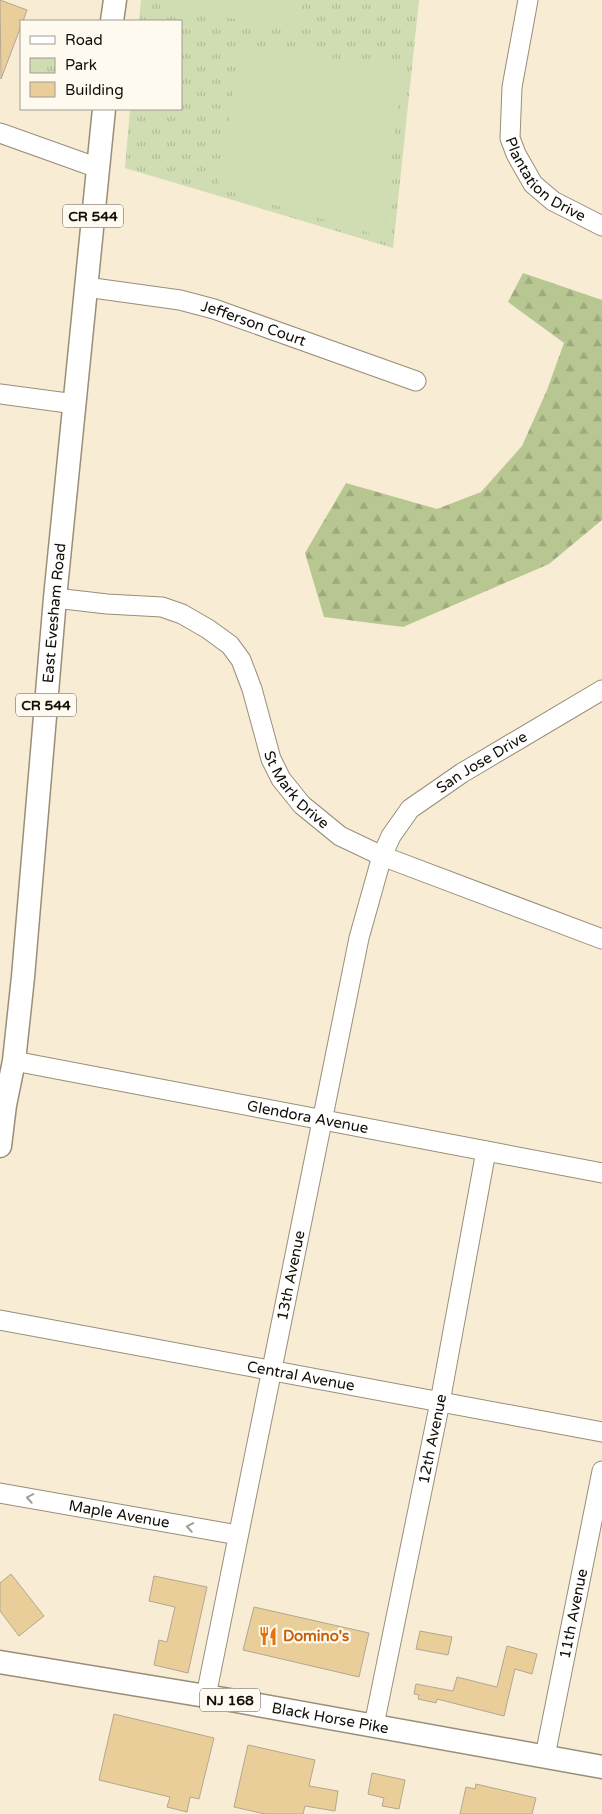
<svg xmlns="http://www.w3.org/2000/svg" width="602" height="1814" font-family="'Varela Round',sans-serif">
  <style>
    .forest { fill: url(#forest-firs) }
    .park { fill: url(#park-tufts) }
    .pitch { fill: #d0dcb2 }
    .building { fill: #e9ce9a; stroke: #b3a791 }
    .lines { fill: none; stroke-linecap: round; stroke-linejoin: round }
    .minor-casing { stroke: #998e78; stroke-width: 21 }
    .major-casing { stroke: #998e78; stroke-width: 25 }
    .minor { stroke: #fff; stroke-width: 19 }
    .major { stroke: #fff; stroke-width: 22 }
    .oneway { stroke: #a09f9b }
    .labels { text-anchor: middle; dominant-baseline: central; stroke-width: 4.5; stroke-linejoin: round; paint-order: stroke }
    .shield { fill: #fefaf0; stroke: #59554c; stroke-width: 1 }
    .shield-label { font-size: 14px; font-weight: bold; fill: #120e06 }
    .street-label { font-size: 15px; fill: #120e06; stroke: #fefaf0 }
    .food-label { font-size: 15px; font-weight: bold; fill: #c56008; stroke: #fefaf0; text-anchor: start }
  </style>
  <defs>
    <pattern id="forest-firs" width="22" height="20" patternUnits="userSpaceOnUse" patternTransform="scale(1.25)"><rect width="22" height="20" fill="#b8c791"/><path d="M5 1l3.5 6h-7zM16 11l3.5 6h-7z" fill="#9daa7c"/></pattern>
    <pattern id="park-tufts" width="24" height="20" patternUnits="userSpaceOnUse" patternTransform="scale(1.25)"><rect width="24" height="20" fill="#d0dcb2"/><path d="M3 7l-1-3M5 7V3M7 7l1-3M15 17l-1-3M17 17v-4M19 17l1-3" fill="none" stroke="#b2bc98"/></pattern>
  </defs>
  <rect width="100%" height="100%" fill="#f8ecd4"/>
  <path class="forest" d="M 523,273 L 602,300 L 602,520 L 549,564 L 403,627 L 324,617 L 305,553 L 346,483 L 437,509 L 481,492 L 522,446 L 547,390 L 564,343 L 508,302 Z"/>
  <path class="park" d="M 141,0 L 419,0 L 393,248 L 125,168 L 130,109 L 181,109 L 181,21 L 139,21 Z"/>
  <path class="pitch" d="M 162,0 L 301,0 L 297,29 L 162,7 Z
    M 241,44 L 402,69 L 383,237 L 218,188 Z"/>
  <path class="building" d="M 0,0 L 27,10 L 23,21 L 21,21 L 21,26 L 1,79 Z
    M 11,1574 L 44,1616 L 19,1636 L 0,1611 L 0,1583 Z
    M 154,1576 L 207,1587 L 188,1673 L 154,1665 L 159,1640 L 167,1642 L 175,1607 L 149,1601 Z
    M 254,1607 L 369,1633 L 359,1677 L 243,1650 Z
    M 420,1631 L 452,1637 L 448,1655 L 416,1649 Z
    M 507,1646 L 537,1654 L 532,1674 L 515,1669 L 504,1716 L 437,1699 L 436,1703 L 418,1699 L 419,1695 L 414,1694 L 416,1684 L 453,1691 L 457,1677 L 497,1687 Z
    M 114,1714 L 214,1738 L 199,1799 L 190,1797 L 187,1812 L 167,1807 L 170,1797 L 99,1780 Z
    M 248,1745 L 315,1760 L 309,1786 L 338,1791 L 335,1811 L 305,1806 L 303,1814 L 265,1814 L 234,1807 Z
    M 372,1773 L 405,1780 L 399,1809 L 382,1806 L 384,1798 L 368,1794 Z
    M 476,1784 L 536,1798 L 532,1814 L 460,1814 L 466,1787 L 475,1789 Z"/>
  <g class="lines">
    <g class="minor-casing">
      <g id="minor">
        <path id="s1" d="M 528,0 L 512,87 L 510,138 L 516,154 L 533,184 L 553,201 L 602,226"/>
        <path d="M 0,133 L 98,168"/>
        <path id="s2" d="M 86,287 L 180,300 L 214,309 L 416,381"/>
        <path d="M 0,394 L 75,404"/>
        <path id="s3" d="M 55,598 L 107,604 L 162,607 L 182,614 L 208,629 L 230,645 L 241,660 L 252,689 L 271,759 L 281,779 L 302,805 L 340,836 L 382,856 L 602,939"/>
        <path id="s4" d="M 14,1061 L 602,1173"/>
        <path id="s5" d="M 0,1320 L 602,1432"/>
        <path id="s6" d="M 0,1493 L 238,1535"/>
        <path id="s7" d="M 206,1696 L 359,938 L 382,856 L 391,836 L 410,809 L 462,773 L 602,690"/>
        <path id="s8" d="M 374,1725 L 440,1402 L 486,1151"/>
        <path id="s9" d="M 545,1756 L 602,1471"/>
      </g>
    </g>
    <g class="major-casing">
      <g id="major">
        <path d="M 112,21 L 115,0"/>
        <path id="s10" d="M 0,1146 L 5,1105 L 14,1061 L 23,977 L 55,598 L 104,109"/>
        <path id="s11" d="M 0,1662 L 236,1701 L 602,1767"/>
      </g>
    </g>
    <use href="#minor" class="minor"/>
    <use href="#major" class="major"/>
  </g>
  <defs><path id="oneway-chevron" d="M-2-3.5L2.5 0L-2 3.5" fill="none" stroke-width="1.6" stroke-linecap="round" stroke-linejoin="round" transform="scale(1.25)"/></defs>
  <g class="oneway">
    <use href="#oneway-chevron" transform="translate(30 1498) rotate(-170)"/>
    <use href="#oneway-chevron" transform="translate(190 1527) rotate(-170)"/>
  </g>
  <defs>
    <g id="restaurant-bare" transform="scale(1.5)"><path d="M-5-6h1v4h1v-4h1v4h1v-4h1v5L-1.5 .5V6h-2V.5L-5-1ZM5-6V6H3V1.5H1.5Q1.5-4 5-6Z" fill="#e8710a" stroke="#fefaf0" stroke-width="2.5" paint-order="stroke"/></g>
  </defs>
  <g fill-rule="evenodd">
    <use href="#restaurant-bare" x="268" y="1636"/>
  </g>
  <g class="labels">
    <g class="shield">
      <rect x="63" y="204.5" width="60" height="23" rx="4"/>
      <rect x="16" y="693.5" width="60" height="23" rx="4"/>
      <rect x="200" y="1688.5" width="60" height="23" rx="4"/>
    </g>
    <g class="shield-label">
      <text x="93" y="216">CR 544</text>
      <text x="46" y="705">CR 544</text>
      <text x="230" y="1700">NJ 168</text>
    </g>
    <g class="street-label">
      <text stroke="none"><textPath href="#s1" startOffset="196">Plantation Drive</textPath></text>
      <text stroke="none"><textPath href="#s2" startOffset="172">Jefferson Court</textPath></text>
      <text stroke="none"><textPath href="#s10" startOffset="536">East Evesham Road</textPath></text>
      <text stroke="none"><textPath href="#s7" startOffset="999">San Jose Drive</textPath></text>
      <text stroke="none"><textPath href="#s3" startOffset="348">St Mark Drive</textPath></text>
      <text stroke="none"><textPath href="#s4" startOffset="299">Glendora Avenue</textPath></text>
      <text stroke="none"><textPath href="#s7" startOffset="429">13th Avenue</textPath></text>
      <text stroke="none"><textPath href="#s5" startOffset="306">Central Avenue</textPath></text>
      <text stroke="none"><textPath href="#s8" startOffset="292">12th Avenue</textPath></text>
      <text stroke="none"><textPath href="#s6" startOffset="121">Maple Avenue</textPath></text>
      <text stroke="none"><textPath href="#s9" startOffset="145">11th Avenue</textPath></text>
      <text stroke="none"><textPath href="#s11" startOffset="335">Black Horse Pike</textPath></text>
    </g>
    <g class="food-label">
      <text x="283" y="1636">Domino's</text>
    </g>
  </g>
  <rect x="20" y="20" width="162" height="90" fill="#fefaf0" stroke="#a09c92"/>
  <rect x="30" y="36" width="25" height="8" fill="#ffffff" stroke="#a09c92"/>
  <text x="65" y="45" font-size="15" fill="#120e06">Road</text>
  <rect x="30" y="58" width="25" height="15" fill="url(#park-tufts)" stroke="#a09c92"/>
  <text x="65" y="70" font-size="15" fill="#120e06">Park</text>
  <rect x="30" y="82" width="25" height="15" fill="#e9ce9a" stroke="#a09c92"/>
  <text x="65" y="95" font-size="15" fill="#120e06">Building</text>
</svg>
